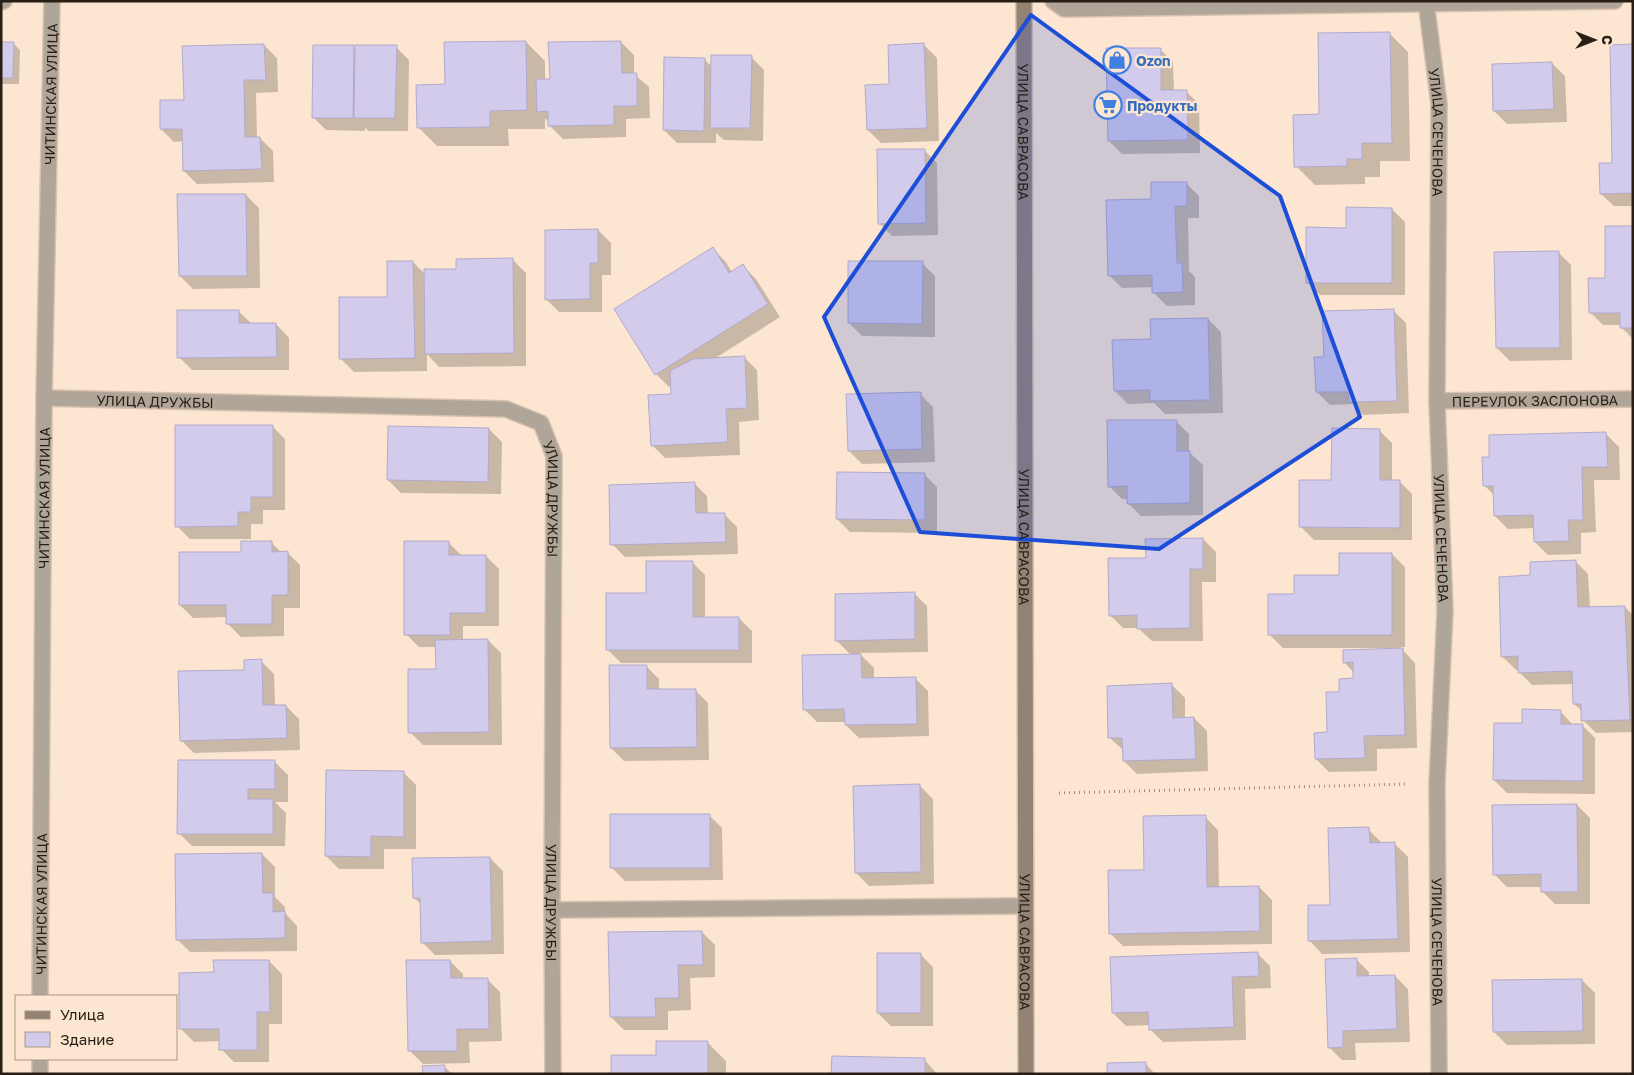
<svg xmlns="http://www.w3.org/2000/svg" width="1634" height="1075" font-family="'Golos Text',sans-serif">
  <style>
    .shadow { fill: #0003 }
    .building { fill: #d3cbec; stroke: #b2aaca }
    .lines { fill: none; stroke-linecap: round; stroke-linejoin: round }
    .street-casing { stroke: #d7c2af; stroke-width: 18 }
    .secondary-casing { stroke: #d7c2af; stroke-width: 18 }
    .path { stroke: #9d8c7b; stroke-width: 3; stroke-dasharray: 1 4; stroke-linecap: butt }
    .street { stroke: #b0a599; stroke-width: 15 }
    .secondary { stroke: #948373; stroke-width: 15 }
    .marked { fill: #1d4ed8; fill-opacity: 0.2; stroke: #1d4ed8; stroke-width: 4; stroke-linejoin: round }
    .labels { text-anchor: middle; dominant-baseline: central; stroke-width: 4.5; stroke-linejoin: round; paint-order: stroke }
    .shop-label { font-size: 14px; font-weight: bold; fill: #366cbe; stroke: #fde6d1; text-anchor: start }
    .street-label { font-size: 14px; fill: #281e14; stroke: #fde6d1 }
  </style>
  <rect width="100%" height="100%" fill="#fde6d1"/>
  <path class="shadow" d="M 1389,33 L 1408,52 L 1410,161 L 1380,161 L 1380,177 L 1365,177 L 1365,184 L 1315,185 L 1296,166 L 1321,115 Z
    M 526,42 L 545,61 L 545,81 L 551,81 L 621,42 L 634,55 L 634,74 L 649,87 L 650,118 L 626,119 L 626,137 L 563,139 L 550,126 L 550,123 L 545,118 L 545,129 L 508,129 L 509,146 L 437,146 L 418,127 L 446,85 Z
    M 1,44 L 14,44 L 20,50 L 19,84 L 1,84 Z
    M 264,45 L 277,58 L 278,92 L 256,93 L 257,138 L 260,138 L 273,151 L 274,182 L 197,184 L 184,171 L 184,141 L 174,142 L 161,129 L 185,101 Z
    M 924,45 L 937,58 L 939,141 L 881,143 L 868,130 L 890,85 Z
    M 1633,45 L 1633,206 L 1614,206 L 1601,194 L 1614,164 Z
    M 353,47 L 356,50 L 396,47 L 409,60 L 408,131 L 368,131 L 365,127 L 365,131 L 326,130 L 313,117 Z
    M 1160,49 L 1173,62 L 1174,91 L 1186,91 L 1199,104 L 1200,153 L 1122,154 L 1109,141 Z
    M 751,57 L 764,70 L 763,141 L 724,140 L 716,133 L 716,143 L 677,143 L 664,130 L 704,59 L 712,67 Z
    M 1552,63 L 1565,76 L 1567,122 L 1507,124 L 1494,111 Z
    M 924,150 L 937,163 L 938,235 L 892,236 L 879,223 Z
    M 1186,183 L 1199,196 L 1199,218 L 1188,218 L 1189,271 L 1195,277 L 1195,305 L 1167,306 L 1154,293 L 1154,287 L 1122,288 L 1109,275 L 1152,200 Z
    M 246,195 L 259,208 L 260,288 L 193,289 L 180,276 Z
    M 1392,209 L 1405,222 L 1405,295 L 1320,295 L 1307,282 L 1347,229 Z
    M 1633,227 L 1633,339 L 1621,327 L 1621,325 L 1603,325 L 1590,312 Z
    M 598,230 L 611,243 L 611,275 L 602,275 L 602,312 L 559,312 L 546,299 Z
    M 712,248 L 725,261 L 732,272 L 743,266 L 756,279 L 780,317 L 714,359 L 744,357 L 757,370 L 759,420 L 739,422 L 740,455 L 665,458 L 652,445 L 672,395 L 672,386 L 669,387 L 656,374 L 616,309 Z
    M 1558,252 L 1571,265 L 1572,360 L 1510,361 L 1497,348 Z
    M 513,260 L 526,273 L 526,366 L 439,367 L 427,354 L 427,371 L 354,372 L 341,359 L 388,298 L 413,262 L 426,275 Z
    M 922,263 L 935,276 L 935,337 L 862,336 L 849,323 Z
    M 1393,310 L 1406,323 L 1409,413 L 1363,415 L 1353,404 L 1330,405 L 1317,392 L 1325,358 Z
    M 238,311 L 252,324 L 276,324 L 289,338 L 289,370 L 192,370 L 179,357 Z
    M 1208,319 L 1221,332 L 1223,413 L 1165,414 L 1154,403 L 1128,404 L 1115,391 Z
    M 920,394 L 933,407 L 935,462 L 862,464 L 849,451 Z
    M 1176,421 L 1189,434 L 1189,452 L 1203,465 L 1203,515 L 1141,516 L 1128,503 L 1128,499 L 1122,499 L 1109,486 Z
    M 272,426 L 285,439 L 285,510 L 263,510 L 263,524 L 251,524 L 251,539 L 190,539 L 177,526 Z
    M 489,429 L 502,442 L 501,494 L 401,493 L 388,480 Z
    M 1379,430 L 1392,443 L 1392,481 L 1399,481 L 1412,494 L 1412,540 L 1314,540 L 1301,527 L 1332,482 Z
    M 1606,434 L 1619,447 L 1620,480 L 1594,480 L 1596,532 L 1581,533 L 1581,554 L 1548,555 L 1535,542 L 1535,528 L 1508,529 L 1495,516 L 1495,496 L 1484,485 Z
    M 924,474 L 937,487 L 937,533 L 850,532 L 837,519 Z
    M 694,483 L 707,496 L 708,514 L 724,514 L 737,527 L 738,554 L 625,557 L 612,544 Z
    M 1203,539 L 1216,552 L 1216,582 L 1202,582 L 1203,641 L 1152,641 L 1138,628 L 1123,628 L 1110,615 L 1147,559 Z
    M 271,542 L 282,553 L 287,552 L 300,565 L 300,608 L 284,608 L 284,636 L 241,637 L 228,624 L 228,617 L 193,618 L 180,605 L 242,553 Z
    M 449,543 L 462,556 L 486,556 L 499,569 L 499,626 L 463,626 L 463,641 L 488,640 L 501,653 L 502,745 L 423,745 L 410,732 L 437,670 L 437,647 L 419,647 L 406,634 Z
    M 1392,554 L 1405,567 L 1405,647 L 1400,647 L 1415,663 L 1417,748 L 1377,749 L 1377,771 L 1329,772 L 1316,759 L 1328,734 L 1340,693 L 1354,680 L 1354,673 L 1344,662 L 1384,650 L 1384,648 L 1283,648 L 1270,635 L 1296,595 Z
    M 1575,561 L 1588,574 L 1590,608 L 1625,607 L 1633,615 L 1633,732 L 1596,733 L 1583,720 L 1583,712 L 1574,704 L 1573,684 L 1532,685 L 1519,672 L 1519,670 L 1516,670 L 1503,657 Z
    M 692,562 L 705,575 L 705,618 L 739,618 L 752,631 L 752,663 L 621,663 L 608,650 L 647,595 Z
    M 914,593 L 927,606 L 928,652 L 859,653 L 874,668 L 874,679 L 915,678 L 928,691 L 929,736 L 859,738 L 846,725 L 846,722 L 817,722 L 804,709 L 851,655 L 836,640 Z
    M 261,661 L 274,674 L 275,706 L 286,706 L 299,719 L 300,750 L 194,753 L 181,740 L 246,671 Z
    M 646,666 L 659,679 L 659,691 L 695,690 L 708,703 L 709,760 L 624,761 L 611,748 Z
    M 1172,685 L 1185,698 L 1185,719 L 1194,718 L 1207,731 L 1208,771 L 1137,774 L 1124,761 L 1124,751 L 1110,738 Z
    M 1560,711 L 1573,725 L 1582,725 L 1595,738 L 1595,794 L 1507,793 L 1494,780 L 1523,724 Z
    M 275,762 L 288,775 L 288,802 L 275,802 L 286,813 L 285,846 L 192,846 L 179,833 Z
    M 403,772 L 416,785 L 416,849 L 384,849 L 384,869 L 339,869 L 326,856 Z
    M 920,786 L 933,799 L 934,884 L 869,886 L 856,873 Z
    M 1577,805 L 1590,818 L 1590,904 L 1555,904 L 1542,891 L 1542,887 L 1507,887 L 1494,874 Z
    M 709,815 L 722,828 L 723,880 L 625,881 L 612,868 Z
    M 1205,817 L 1218,830 L 1219,888 L 1259,887 L 1272,900 L 1272,944 L 1123,946 L 1110,933 L 1145,871 Z
    M 1368,829 L 1381,842 L 1382,844 L 1395,844 L 1408,857 L 1410,952 L 1322,954 L 1310,941 L 1332,906 Z
    M 262,854 L 275,867 L 275,897 L 285,907 L 285,913 L 297,926 L 297,951 L 190,952 L 177,939 Z
    M 490,858 L 503,871 L 504,954 L 435,955 L 422,942 L 422,905 L 414,898 Z
    M 702,932 L 715,945 L 715,977 L 690,978 L 691,1010 L 668,1011 L 668,1030 L 624,1030 L 611,1017 Z
    M 1257,953 L 1270,966 L 1271,988 L 1245,989 L 1246,1040 L 1163,1042 L 1150,1029 L 1150,1025 L 1126,1026 L 1113,1013 Z
    M 920,954 L 933,967 L 933,1026 L 891,1026 L 878,1013 Z
    M 1356,959 L 1369,972 L 1369,977 L 1395,976 L 1408,989 L 1410,1042 L 1355,1043 L 1356,1060 L 1342,1060 L 1329,1047 Z
    M 269,961 L 282,974 L 282,1024 L 269,1024 L 269,1062 L 234,1062 L 221,1049 L 220,1041 L 194,1042 L 181,1029 L 215,974 Z
    M 450,961 L 463,974 L 463,979 L 487,979 L 500,992 L 502,1041 L 469,1042 L 470,1063 L 423,1064 L 410,1051 Z
    M 1582,980 L 1595,993 L 1595,1044 L 1507,1045 L 1494,1032 Z
    M 707,1042 L 726,1061 L 726,1074 L 612,1074 L 657,1056 Z
    M 924,1059 L 937,1074 L 833,1074 Z
    M 1145,1063 L 1155,1074 L 1108,1074 Z
    M 444,1066 L 452,1074 L 424,1074 Z"/>
  <path class="building" d="M 1390,32 L 1392,143 L 1362,143 L 1362,159 L 1347,159 L 1347,166 L 1294,167 L 1293,115 L 1319,114 L 1318,33 Z
    M 526,41 L 527,110 L 490,111 L 490,127 L 417,128 L 416,85 L 445,84 L 444,42 Z
    M 621,41 L 622,73 L 637,73 L 637,106 L 614,106 L 614,125 L 548,126 L 548,111 L 537,112 L 536,79 L 550,79 L 548,42 Z
    M 1,42 L 14,42 L 13,78 L 1,78 Z
    M 924,43 L 927,128 L 867,130 L 865,85 L 889,84 L 888,45 Z
    M 264,44 L 266,80 L 244,80 L 245,137 L 260,137 L 262,169 L 183,171 L 182,129 L 160,129 L 160,100 L 184,100 L 182,46 Z
    M 1633,44 L 1633,193 L 1600,194 L 1599,163 L 1612,163 L 1610,45 Z
    M 313,45 L 354,45 L 353,118 L 312,118 Z
    M 355,45 L 397,45 L 395,118 L 354,118 Z
    M 1106,48 L 1161,48 L 1161,90 L 1187,90 L 1188,140 L 1108,141 Z
    M 711,55 L 752,55 L 750,128 L 710,128 Z
    M 664,57 L 705,58 L 704,131 L 663,130 Z
    M 1552,62 L 1554,109 L 1493,111 L 1492,64 Z
    M 877,149 L 925,149 L 926,223 L 878,224 Z
    M 1151,182 L 1187,182 L 1187,206 L 1175,206 L 1177,263 L 1182,263 L 1183,292 L 1152,293 L 1152,275 L 1108,276 L 1106,200 L 1151,199 Z
    M 177,194 L 246,194 L 247,276 L 179,276 Z
    M 1346,207 L 1392,208 L 1392,283 L 1306,283 L 1306,227 L 1346,228 Z
    M 1605,226 L 1633,226 L 1633,328 L 1620,328 L 1620,313 L 1589,313 L 1588,278 L 1605,278 Z
    M 598,229 L 598,263 L 590,263 L 590,299 L 545,300 L 545,230 Z
    M 713,247 L 729,273 L 743,264 L 768,304 L 655,375 L 614,309 Z
    M 1559,251 L 1560,348 L 1496,348 L 1494,252 Z
    M 513,258 L 514,353 L 425,354 L 424,269 L 456,269 L 456,259 Z
    M 387,261 L 413,261 L 415,358 L 339,359 L 339,297 L 387,297 Z
    M 848,261 L 923,261 L 922,324 L 848,323 Z
    M 1394,309 L 1397,401 L 1349,402 L 1348,392 L 1316,392 L 1314,357 L 1324,357 L 1322,311 Z
    M 177,310 L 239,310 L 239,323 L 276,323 L 277,357 L 177,358 Z
    M 1208,318 L 1210,400 L 1150,401 L 1150,390 L 1114,391 L 1112,340 L 1151,339 L 1150,319 Z
    M 745,356 L 747,408 L 726,409 L 728,442 L 651,446 L 648,395 L 671,394 L 670,371 L 693,359 Z
    M 921,392 L 922,449 L 848,451 L 846,394 Z
    M 1107,420 L 1177,420 L 1177,451 L 1190,451 L 1190,503 L 1127,504 L 1127,486 L 1108,487 Z
    M 175,425 L 273,425 L 273,497 L 251,497 L 251,512 L 238,512 L 238,526 L 175,527 Z
    M 388,426 L 489,428 L 488,482 L 387,480 Z
    M 1332,428 L 1380,429 L 1380,480 L 1400,480 L 1400,528 L 1299,527 L 1299,480 L 1331,480 Z
    M 1606,432 L 1608,467 L 1582,467 L 1583,520 L 1568,520 L 1569,541 L 1534,542 L 1533,515 L 1494,516 L 1493,486 L 1483,486 L 1482,457 L 1489,457 L 1489,435 Z
    M 837,472 L 925,473 L 925,520 L 836,519 Z
    M 695,482 L 696,513 L 725,513 L 726,542 L 610,545 L 609,485 Z
    M 1203,538 L 1203,569 L 1190,569 L 1190,628 L 1137,629 L 1137,615 L 1109,616 L 1108,558 L 1146,558 L 1145,539 Z
    M 241,541 L 272,541 L 272,552 L 288,551 L 288,595 L 272,595 L 272,624 L 226,624 L 226,605 L 179,605 L 179,552 L 241,552 Z
    M 404,541 L 449,541 L 449,555 L 486,555 L 486,613 L 450,613 L 450,635 L 404,635 Z
    M 1339,553 L 1392,553 L 1392,635 L 1268,635 L 1268,594 L 1294,594 L 1294,575 L 1339,575 Z
    M 1576,560 L 1578,607 L 1625,606 L 1630,720 L 1581,721 L 1581,704 L 1573,704 L 1572,671 L 1518,673 L 1518,656 L 1501,657 L 1499,577 L 1530,575 L 1530,562 Z
    M 646,561 L 693,561 L 693,617 L 739,617 L 739,650 L 606,650 L 606,593 L 646,593 Z
    M 915,592 L 915,639 L 835,641 L 835,594 Z
    M 488,639 L 489,732 L 408,733 L 408,669 L 436,669 L 435,640 Z
    M 1403,648 L 1405,735 L 1364,736 L 1365,758 L 1315,759 L 1314,733 L 1327,732 L 1326,692 L 1339,692 L 1339,679 L 1353,678 L 1353,662 L 1343,663 L 1343,650 Z
    M 861,654 L 862,678 L 916,677 L 917,724 L 845,725 L 844,709 L 803,710 L 802,655 Z
    M 262,659 L 263,705 L 286,705 L 287,738 L 180,741 L 178,671 L 244,670 L 244,660 Z
    M 609,665 L 647,665 L 647,689 L 696,689 L 697,747 L 610,748 Z
    M 1172,683 L 1173,718 L 1194,717 L 1196,759 L 1123,761 L 1122,738 L 1108,738 L 1107,686 Z
    M 1522,709 L 1561,710 L 1561,724 L 1583,724 L 1583,781 L 1493,780 L 1494,723 L 1522,723 Z
    M 178,760 L 275,760 L 275,789 L 248,789 L 248,799 L 273,799 L 273,834 L 177,834 Z
    M 326,770 L 404,771 L 404,837 L 371,836 L 371,857 L 325,856 Z
    M 920,784 L 921,872 L 855,873 L 853,786 Z
    M 1577,804 L 1578,892 L 1541,892 L 1541,874 L 1493,875 L 1492,805 Z
    M 610,814 L 710,814 L 710,868 L 610,868 Z
    M 1206,815 L 1207,887 L 1259,886 L 1260,931 L 1109,934 L 1108,870 L 1144,870 L 1143,816 Z
    M 1369,827 L 1370,843 L 1395,842 L 1398,939 L 1308,941 L 1308,905 L 1330,905 L 1328,828 Z
    M 262,853 L 263,893 L 273,893 L 273,912 L 285,911 L 285,938 L 176,940 L 175,854 Z
    M 490,857 L 492,941 L 421,943 L 420,898 L 413,898 L 412,858 Z
    M 702,931 L 703,965 L 678,965 L 679,998 L 655,998 L 656,1017 L 610,1017 L 608,932 Z
    M 1258,952 L 1259,976 L 1232,977 L 1234,1027 L 1149,1030 L 1148,1012 L 1112,1013 L 1110,957 Z
    M 877,953 L 921,953 L 921,1013 L 877,1013 Z
    M 1357,958 L 1357,976 L 1395,975 L 1397,1029 L 1343,1031 L 1343,1047 L 1328,1048 L 1325,959 Z
    M 213,960 L 269,960 L 270,1012 L 257,1012 L 257,1050 L 219,1050 L 219,1029 L 179,1029 L 179,973 L 214,972 Z
    M 406,960 L 450,960 L 451,978 L 488,978 L 489,1029 L 457,1029 L 457,1051 L 408,1051 Z
    M 1582,979 L 1583,1031 L 1493,1032 L 1492,980 Z
    M 656,1041 L 708,1041 L 708,1074 L 611,1074 L 611,1055 L 656,1055 Z
    M 832,1056 L 925,1058 L 925,1074 L 831,1074 Z
    M 1146,1062 L 1146,1074 L 1107,1074 L 1107,1063 Z
    M 445,1065 L 445,1074 L 423,1074 L 422,1066 Z"/>
  <g class="lines">
    <g class="street-casing">
      <g id="street">
        <path d="M 1053,1 L 1064,9 L 1615,1"/>
        <path id="s1" d="M 1426,1 L 1439,104 L 1437,401 L 1445,611 L 1437,783 L 1439,1074"/>
        <path d="M 1,2 L 4,1"/>
        <path id="s2" d="M 44,398 L 506,409 L 541,423 L 554,456 L 552,910 L 553,1074"/>
        <path id="s3" d="M 1437,401 L 1633,399"/>
        <path d="M 552,910 L 1025,906"/>
        <path id="s4" d="M 40,996 L 44,398 L 52,1"/>
        <path d="M 40,1074 L 40,1059"/>
      </g>
    </g>
    <g class="secondary-casing">
      <g id="secondary">
        <path id="s5" d="M 1024,1 L 1026,1074"/>
      </g>
    </g>
    <path class="path" d="M 1059,793 L 1408,784"/>
    <use href="#street" class="street"/>
    <use href="#secondary" class="secondary"/>
  </g>
  <path class="marked" d="M 1031,15 L 1280,196 L 1360,417 L 1159,549 L 920,532 L 824,317 Z"/>
  <defs>
    <g id="shop-ring" transform="scale(1.4375)"><circle r="9.5" fill="#fde6d1" stroke="#3f7fe0" stroke-width="1.5"/><path d="M-5-2.5h2.3a2.7 3.5 0 0 1 5.4 0H5L5.5 6h-11ZM-1.5-2.5h3a1.5 2.3 0 0 0-3 0Z" fill="#3f7fe0"/></g>
    <g id="supermarket-ring" transform="scale(1.4375)"><circle r="9.5" fill="#fde6d1" stroke="#3f7fe0" stroke-width="1.5"/><path d="M-6-5.5h2.5l.6 2H6L4.5 2H-2.5L-4.4-4H-6ZM-1.5 3.2a1.3 1.3 0 1 0 .1 0ZM3 3.2a1.3 1.3 0 1 0 .1 0Z" fill="#3f7fe0"/></g>
  </defs>
  <g fill-rule="evenodd">
    <use href="#shop-ring" x="1117" y="60"/>
    <use href="#supermarket-ring" x="1108" y="105"/>
  </g>
  <g class="labels">
    <g class="shop-label">
      <text x="1136" y="60">Ozon</text>
      <text x="1127" y="105">Продукты</text>
    </g>
    <g class="street-label">
      <text stroke="none"><textPath href="#s4" startOffset="902">ЧИТИНСКАЯ УЛИЦА</textPath></text>
      <text stroke="none"><textPath href="#s1" startOffset="132">УЛИЦА СЕЧЕНОВА</textPath></text>
      <text stroke="none"><textPath href="#s5" startOffset="131">УЛИЦА САВРАСОВА</textPath></text>
      <text stroke="none"><textPath href="#s2" startOffset="111">УЛИЦА ДРУЖБЫ</textPath></text>
      <text stroke="none"><textPath href="#s3" startOffset="98">ПЕРЕУЛОК ЗАСЛОНОВА</textPath></text>
      <text stroke="none"><textPath href="#s2" startOffset="578">УЛИЦА ДРУЖБЫ</textPath></text>
      <text stroke="none"><textPath href="#s4" startOffset="498">ЧИТИНСКАЯ УЛИЦА</textPath></text>
      <text stroke="none"><textPath href="#s1" startOffset="538">УЛИЦА СЕЧЕНОВА</textPath></text>
      <text stroke="none"><textPath href="#s5" startOffset="536">УЛИЦА САВРАСОВА</textPath></text>
      <text stroke="none"><textPath href="#s2" startOffset="982">УЛИЦА ДРУЖБЫ</textPath></text>
      <text stroke="none"><textPath href="#s4" startOffset="92">ЧИТИНСКАЯ УЛИЦА</textPath></text>
      <text stroke="none"><textPath href="#s1" startOffset="942">УЛИЦА СЕЧЕНОВА</textPath></text>
      <text stroke="none"><textPath href="#s5" startOffset="941">УЛИЦА САВРАСОВА</textPath></text>
    </g>
  </g>
  <rect width="1634" height="1075" fill="none" stroke="#281e14" stroke-width="5"/>
  <rect x="15" y="995" width="162" height="65" fill="#fde6d1" stroke="#a89685"/>
  <rect x="25" y="1011" width="25" height="8" fill="#948373" stroke="#a89685"/>
  <text x="60" y="1020" font-size="15" fill="#281e14">Улица</text>
  <rect x="25" y="1032" width="25" height="15" fill="#d3cbec" stroke="#a89685"/>
  <text x="60" y="1045" font-size="15" fill="#281e14">Здание</text>
  <g transform="translate(1594 40) rotate(90)" stroke="#fde6d1" stroke-width="4" paint-order="stroke">
  <path d="M0-4L9 19L0 12L-9 19Z" fill="#281e14"/>
  <text y="-8" font-size="14" font-weight="bold" text-anchor="middle" fill="#281e14">С</text>
  </g>
</svg>
